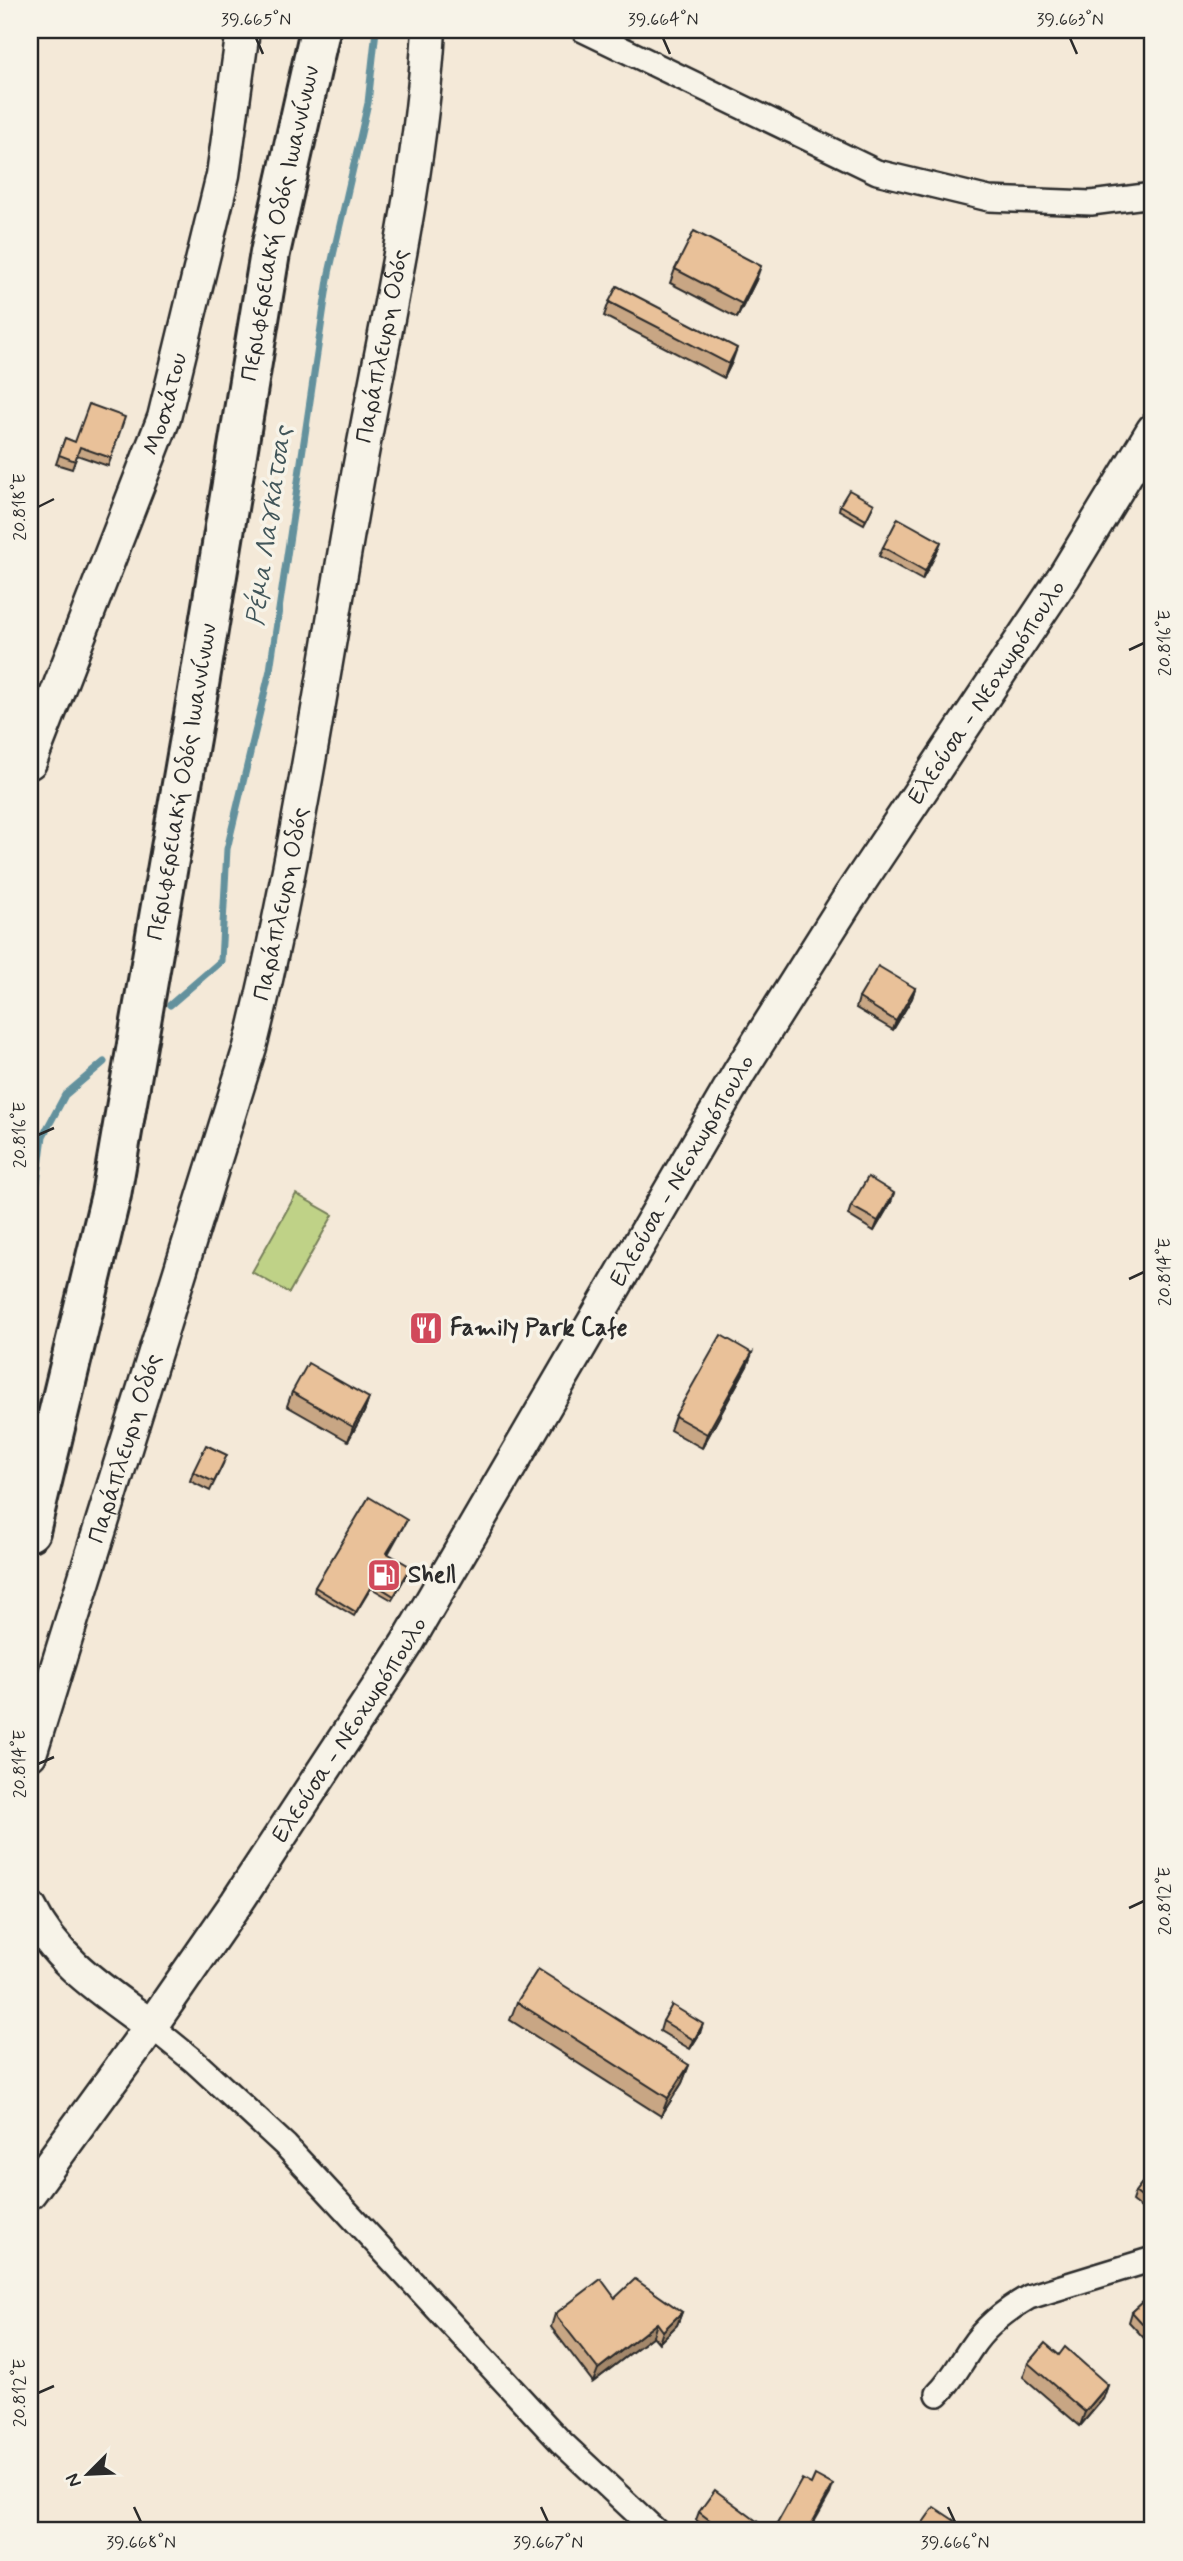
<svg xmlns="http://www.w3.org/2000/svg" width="1183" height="2561" font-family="Mynerve,sans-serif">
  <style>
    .green { fill: #bfd287; stroke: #757e59; stroke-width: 2 }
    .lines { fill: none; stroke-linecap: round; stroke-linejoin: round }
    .stream { stroke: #63919d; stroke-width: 7 }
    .street-casing { stroke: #2b2b2b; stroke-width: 28 }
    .secondary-casing { stroke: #2b2b2b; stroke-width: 37 }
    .highway-casing { stroke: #2b2b2b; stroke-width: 44 }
    .street { stroke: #f7f3e8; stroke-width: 23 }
    .secondary { stroke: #f7f3e8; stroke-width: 32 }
    .highway { stroke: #f7f3e8; stroke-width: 38 }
    .wall { fill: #c8a684; stroke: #2b2b2b; stroke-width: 2 }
    .shaded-wall { fill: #a3876b; stroke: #2b2b2b; stroke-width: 2 }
    .building { fill: #e9c199; stroke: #2b2b2b; stroke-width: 2 }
    .ticks { fill: none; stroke: #2b2b2b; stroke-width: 2.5 }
    .labels { text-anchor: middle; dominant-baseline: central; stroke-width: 7; stroke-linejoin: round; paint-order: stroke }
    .street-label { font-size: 24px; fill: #2b2b2b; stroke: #f7f3e8 }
    .poi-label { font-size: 24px; font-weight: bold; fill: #2b2b2b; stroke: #f7f3e8; text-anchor: start }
    .water-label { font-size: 26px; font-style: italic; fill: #42565a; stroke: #f7f3e8 }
    .neatline { fill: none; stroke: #2b2b2b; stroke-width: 2.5 }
    .ticks-label { font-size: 18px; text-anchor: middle; fill: #2b2b2b }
  </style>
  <rect width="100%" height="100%" fill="#f4e9d8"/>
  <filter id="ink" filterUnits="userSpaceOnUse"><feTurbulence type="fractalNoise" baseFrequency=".0143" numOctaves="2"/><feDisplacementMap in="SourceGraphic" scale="14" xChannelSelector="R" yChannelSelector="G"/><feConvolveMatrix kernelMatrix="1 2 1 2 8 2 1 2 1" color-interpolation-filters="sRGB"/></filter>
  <g filter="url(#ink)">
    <path class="green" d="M 296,1194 L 333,1215 L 289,1293 L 252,1272 Z"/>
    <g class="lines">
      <path class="stream" d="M 170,1005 L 221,961 L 227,849 L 270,670 L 329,273 L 368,103 L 376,30
        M 30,1236 L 43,1136 L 65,1095 L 104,1062"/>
      <g class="street-casing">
        <path id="street" d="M 583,30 L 877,172 L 989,199 L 1091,203 L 1153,195
          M 151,2026 L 194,2061 L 286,2146 L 560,2441 L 656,2531
          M 938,2394 C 952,2380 960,2364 971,2348 C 986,2325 1006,2310 1029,2297 L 1153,2259"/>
      </g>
      <g class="secondary-casing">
        <g id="secondary">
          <path id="s1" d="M 30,762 L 164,418 L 223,175 L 243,30"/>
          <path id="s2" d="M 30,1754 L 250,1047 C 297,859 324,666 358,475 C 385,327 420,180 429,30"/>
          <path d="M 30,1908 C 55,1961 105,1992 151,2026"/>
          <path id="s3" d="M 30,2192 L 151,2026 L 237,1902 L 406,1645 L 740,1071 L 849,898 L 1065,575 L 1153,430"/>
        </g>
      </g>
      <g class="highway-casing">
        <g id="highway">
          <path id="s4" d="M 30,1531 L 111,1195 L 194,715 L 270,253 L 320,30"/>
        </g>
      </g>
      <use href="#street" class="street"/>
      <use href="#secondary" class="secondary"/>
      <use href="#highway" class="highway"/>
    </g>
    <path class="wall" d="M 675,269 L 756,280 L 737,318 L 670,283 Z
      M 609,302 L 732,362 L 724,378 L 604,316 Z
      M 65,438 L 111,458 L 108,466 L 77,455 L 72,469 L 56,464 Z
      M 874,504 L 864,524 L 839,510 L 840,505 Z
      M 883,547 L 937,552 L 922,580 L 879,556 Z
      M 915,988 L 912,998 L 893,1030 L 856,1008 L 859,998 Z
      M 891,1202 L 874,1231 L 848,1215 L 851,1206 Z
      M 752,1353 L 747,1366 L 702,1448 L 670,1430 L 675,1416 Z
      M 292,1392 L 369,1398 L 364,1412 L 348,1441 L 287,1406 Z
      M 223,1464 L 210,1491 L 190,1481 L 193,1472 Z
      M 407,1520 L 388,1554 L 411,1567 L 392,1600 L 371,1588 L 354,1616 L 314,1592 L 315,1587 Z
      M 517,2002 L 689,2065 L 682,2083 L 661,2116 L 510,2020 Z
      M 663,2021 L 700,2033 L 690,2049 L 660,2031 Z
      M 1153,2169 L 1153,2218 L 1132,2201 L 1135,2192 Z
      M 1153,2293 L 1153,2348 L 1129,2322 L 1132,2312 Z
      M 615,2298 L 682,2312 L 677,2325 L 659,2343 L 653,2336 L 593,2382 L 551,2327 L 555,2314 Z
      M 1028,2363 L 1108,2385 L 1103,2399 L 1080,2426 L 1023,2377 Z
      M 699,2512 L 770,2531 L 710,2531 L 696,2520 Z"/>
    <path class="shaded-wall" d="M 761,266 L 756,280 L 737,318 L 742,304 Z
      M 737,348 L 732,362 L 724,378 L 729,364 Z
      M 941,542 L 937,552 L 922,580 L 925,571 Z
      M 915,988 L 912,998 L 893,1030 L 896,1021 Z
      M 894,1193 L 891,1202 L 874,1231 L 878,1221 Z
      M 752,1353 L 747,1366 L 702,1448 L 707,1434 Z
      M 369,1398 L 364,1412 L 348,1441 L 353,1427 Z
      M 703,2024 L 700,2033 L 690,2049 L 694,2040 Z
      M 689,2065 L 682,2083 L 661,2116 L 668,2098 Z
      M 682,2312 L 677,2325 L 659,2343 L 663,2331 Z
      M 657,2323 L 653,2336 L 593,2382 L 598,2369 Z
      M 1108,2385 L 1103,2399 L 1080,2426 L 1085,2412 Z
      M 833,2485 L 830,2494 L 809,2531 L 810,2527 Z"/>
    <path class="building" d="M 694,231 L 761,266 L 742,304 L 675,269 Z
      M 617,286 L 737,348 L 729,364 L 609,302 Z
      M 89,404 L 125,417 L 111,458 L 80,447 L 75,461 L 59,455 L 65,438 L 75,442 Z
      M 849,490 L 874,504 L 866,520 L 840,505 Z
      M 898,518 L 941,542 L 925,571 L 883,547 Z
      M 878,966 L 915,988 L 896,1021 L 859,998 Z
      M 868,1177 L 894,1193 L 878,1221 L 851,1206 Z
      M 721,1335 L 752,1353 L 707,1434 L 675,1416 Z
      M 308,1363 L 369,1398 L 353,1427 L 292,1392 Z
      M 206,1445 L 227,1455 L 214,1482 L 193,1472 Z
      M 369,1497 L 407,1520 L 387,1553 L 411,1567 L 394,1596 L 373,1583 L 356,1612 L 315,1587 Z
      M 538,1969 L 689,2065 L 668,2098 L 517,2002 Z
      M 672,2005 L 703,2024 L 694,2040 L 663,2021 Z
      M 1153,2169 L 1153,2206 L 1135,2192 Z
      M 601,2279 L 615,2298 L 635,2279 L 682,2312 L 663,2331 L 657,2323 L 598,2369 L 555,2314 Z
      M 1153,2293 L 1153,2335 L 1132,2312 Z
      M 1045,2343 L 1059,2355 L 1065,2347 L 1108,2385 L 1085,2412 L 1028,2363 Z
      M 815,2475 L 833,2485 L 810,2527 L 816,2531 L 773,2531 L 802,2479 L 811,2484 Z
      M 715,2490 L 770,2531 L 724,2531 L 699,2512 Z
      M 934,2507 L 970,2531 L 917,2531 Z"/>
  </g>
  <path class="ticks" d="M 256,38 L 263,54M 663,38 L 670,54M 1070,38 L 1077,54M 38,507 L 54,499M 1129,650 L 1144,643M 38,1135 L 54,1128M 1129,1279 L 1144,1272M 38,1764 L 54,1757M 1129,1908 L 1144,1901M 38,2393 L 54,2386M 134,2507 L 141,2522M 541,2507 L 548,2522M 948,2507 L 955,2522"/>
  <defs>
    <g id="restaurant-square" transform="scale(1.75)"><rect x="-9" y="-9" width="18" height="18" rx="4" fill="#d1495b" stroke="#f7f3e8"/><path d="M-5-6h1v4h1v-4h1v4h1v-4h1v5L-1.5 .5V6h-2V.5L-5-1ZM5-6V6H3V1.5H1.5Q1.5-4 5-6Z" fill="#fff"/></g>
    <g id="fuel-square" transform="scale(1.75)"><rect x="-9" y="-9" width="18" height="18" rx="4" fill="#d1495b" stroke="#f7f3e8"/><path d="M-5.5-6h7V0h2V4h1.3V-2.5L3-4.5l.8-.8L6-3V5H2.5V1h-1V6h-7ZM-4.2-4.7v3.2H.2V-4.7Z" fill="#fff"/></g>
  </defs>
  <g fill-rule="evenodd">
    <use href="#restaurant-square" x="426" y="1328"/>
    <use href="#fuel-square" x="384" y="1575"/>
  </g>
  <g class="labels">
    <g class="street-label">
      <text stroke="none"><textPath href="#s4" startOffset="1332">Περιφερειακή Οδός Ιωαννίνων</textPath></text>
      <text stroke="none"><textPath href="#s2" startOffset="1454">Παράπλευρη Οδός</textPath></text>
      <text stroke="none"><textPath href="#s1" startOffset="383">Μοσχάτου</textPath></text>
      <text stroke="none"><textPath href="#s3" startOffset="1780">Ελεούσα - Νεοχωρόπουλο</textPath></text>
      <text stroke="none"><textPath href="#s4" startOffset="765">Περιφερειακή Οδός Ιωαννίνων</textPath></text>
      <text stroke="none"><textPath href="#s2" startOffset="887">Παράπλευρη Οδός</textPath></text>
      <text stroke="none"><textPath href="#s3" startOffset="1213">Ελεούσα - Νεοχωρόπουλο</textPath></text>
      <text stroke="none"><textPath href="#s2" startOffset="320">Παράπλευρη Οδός</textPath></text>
      <text stroke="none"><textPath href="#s3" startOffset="562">Ελεούσα - Νεοχωρόπουλο</textPath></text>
    </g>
    <g class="poi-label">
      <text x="450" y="1328">Family Park Cafe</text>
      <text x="408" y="1575">Shell</text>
    </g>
    <g class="water-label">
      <text transform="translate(270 526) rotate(-82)">Ρέμα Λαγκάτσας</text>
    </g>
  </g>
  <rect width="1183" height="2561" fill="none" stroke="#f7f3e8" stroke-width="77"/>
  <g transform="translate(88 2474) rotate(246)" stroke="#f7f3e8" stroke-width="5" paint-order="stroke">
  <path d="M0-5L12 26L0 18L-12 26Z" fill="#2b2b2b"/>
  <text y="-10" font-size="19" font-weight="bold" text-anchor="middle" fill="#2b2b2b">N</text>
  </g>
  <rect x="38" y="38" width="1106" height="2484" class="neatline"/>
  <g class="ticks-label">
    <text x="256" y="25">39.665°N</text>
    <text x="663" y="25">39.664°N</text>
    <text x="1070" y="25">39.663°N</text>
    <text transform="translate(19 507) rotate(-90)" y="6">20.818°E</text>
    <text transform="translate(1164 643) rotate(-90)" y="6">20.816°E</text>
    <text transform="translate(19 1135) rotate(-90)" y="6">20.816°E</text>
    <text transform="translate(1164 1272) rotate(-90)" y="6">20.814°E</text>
    <text transform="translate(19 1764) rotate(-90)" y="6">20.814°E</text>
    <text transform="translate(1164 1901) rotate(-90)" y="6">20.812°E</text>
    <text transform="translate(19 2393) rotate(-90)" y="6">20.812°E</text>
    <text x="141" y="2548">39.668°N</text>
    <text x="548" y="2548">39.667°N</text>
    <text x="955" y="2548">39.666°N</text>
  </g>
</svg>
